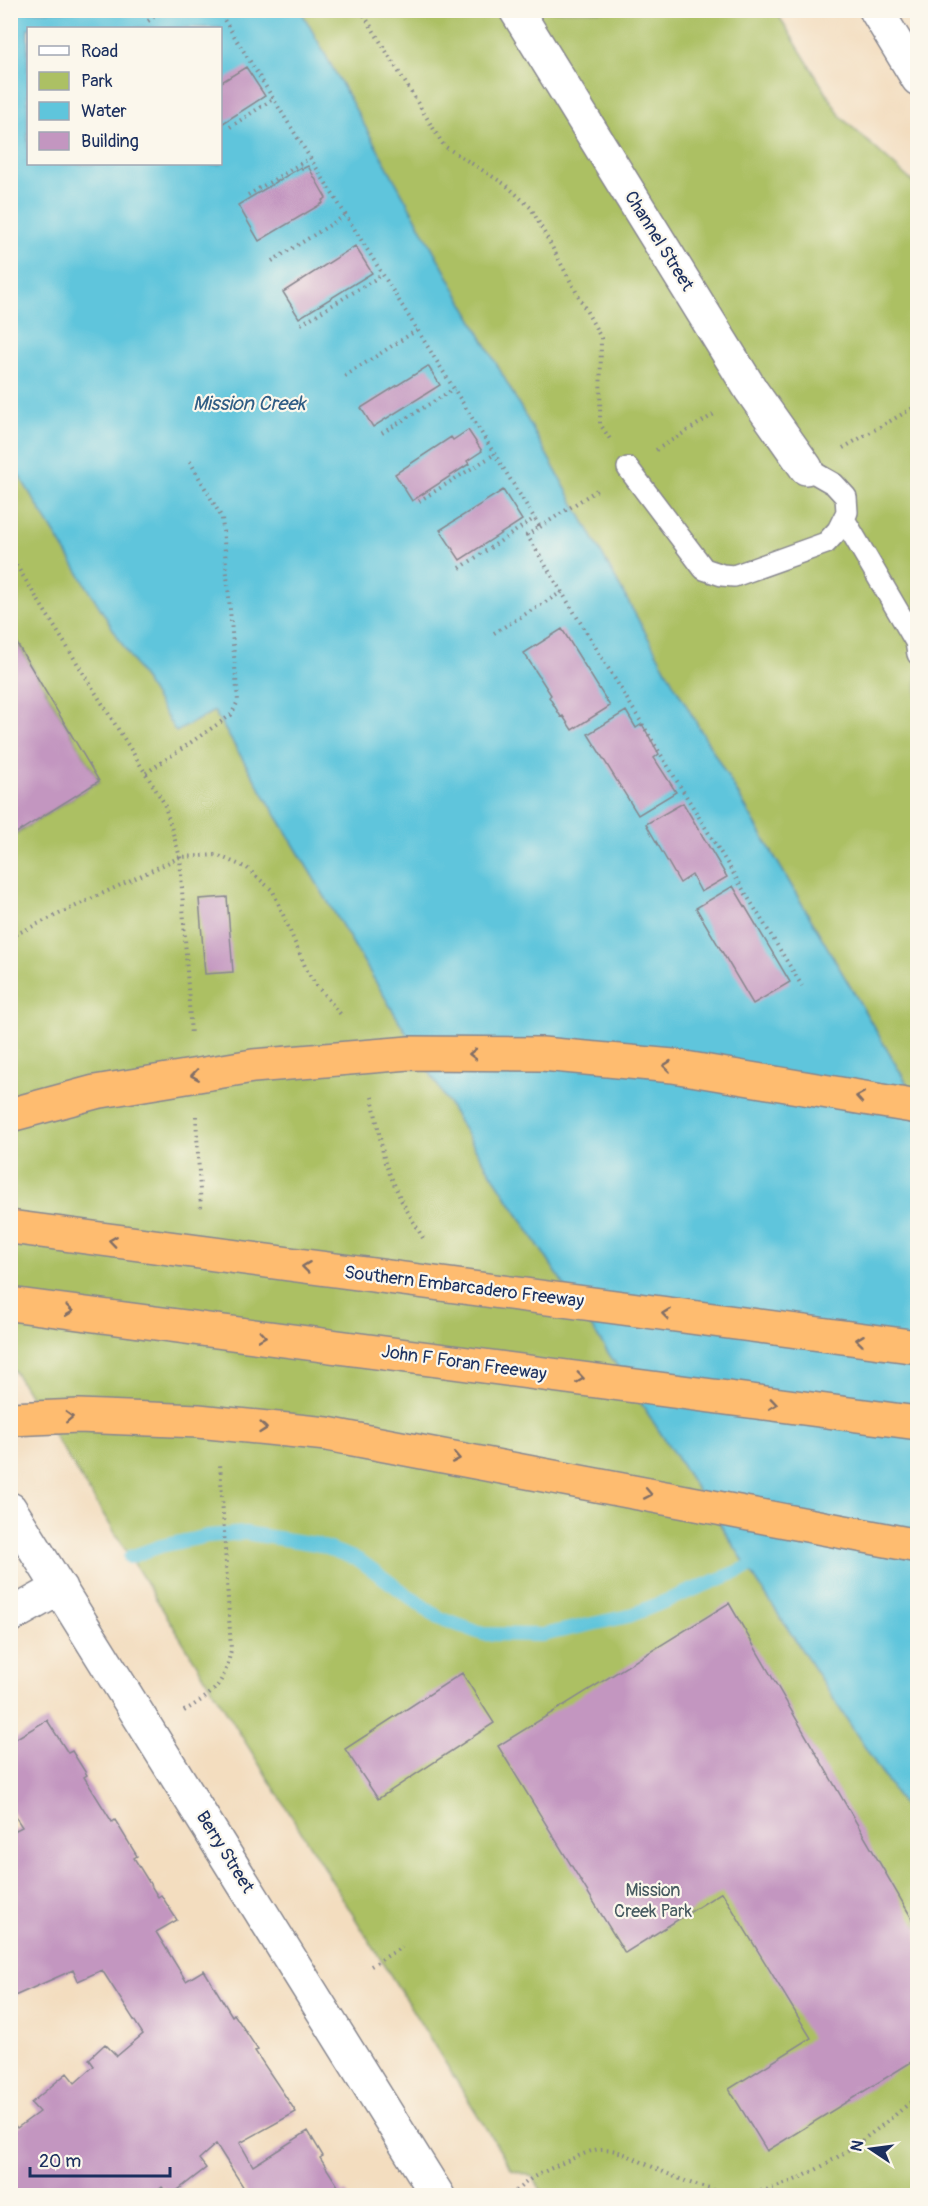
<svg xmlns="http://www.w3.org/2000/svg" width="928" height="2206" font-family="Pangolin,sans-serif">
  <style>
    .green { fill: #acc064; stroke: #647861; stroke-width: 1.5 }
    .water { fill: #5fc5dc; stroke: #3d7a9d; stroke-width: 1.5; fill-rule: evenodd }
    .lines { fill: none; stroke-linecap: round; stroke-linejoin: round }
    .stream { stroke: #5fc5dc; stroke-width: 14 }
    .building { fill: #c396c0 }
    .service-casing { stroke: #87868e; stroke-width: 24 }
    .minor-casing { stroke: #87868e; stroke-width: 36 }
    .tertiary-casing { stroke: #87868e; stroke-width: 36 }
    .path { stroke: #87868e; stroke-width: 4; stroke-dasharray: 1.5 4.5; stroke-linecap: butt }
    .service { stroke: #fff; stroke-width: 21 }
    .minor { stroke: #fff; stroke-width: 33 }
    .tertiary { stroke: #fff; stroke-width: 33 }
    .motorway-bridge-casing { stroke: #87868e; stroke-width: 36; stroke-linecap: butt }
    .motorway-bridge { stroke: #febc70; stroke-width: 33 }
    .oneway { stroke: #816e66 }
    .labels { text-anchor: middle; dominant-baseline: central; stroke-width: 4.5; stroke-linejoin: round; paint-order: stroke }
    .street-label { font-size: 18px; fill: #1b2f5e; stroke: #fbf7ec }
    .park-label { font-size: 18px; fill: #465a60; stroke: #fbf7ec }
    .water-label { font-size: 20px; font-style: italic; fill: #2f5c84; stroke: #fbf7ec }
  </style>
  <rect width="100%" height="100%" fill="#fbf7ec"/>
  <filter id="ink" filterUnits="userSpaceOnUse"><feTurbulence type="fractalNoise" baseFrequency=".0167" numOctaves="2"/><feDisplacementMap in="SourceGraphic" scale="12" xChannelSelector="R" yChannelSelector="G"/><feConvolveMatrix kernelMatrix="1 2 1 2 8 2 1 2 1" color-interpolation-filters="sRGB"/></filter>
  <filter id="wash" filterUnits="userSpaceOnUse"><feTurbulence type="fractalNoise" baseFrequency=".008" numOctaves="4" result="noise"/><feDisplacementMap in="SourceGraphic" scale="24" xChannelSelector="R" yChannelSelector="G"/><feGaussianBlur stdDeviation="1.35" result="paint"/><feColorMatrix in="noise" values="0 0 0 0 0 0 0 0 0 0 0 0 0 0 0 0 0 1.4 0 .05"/><feComposite in="paint" operator="in"/></filter>
  <g filter="url(#wash)">
    <rect width="100%" height="100%" fill="#f3ddbf"/>
    <path class="green" d="M 301,11 L 776,11 L 841,117 L 917,186 L 917,1101 L 676,688 Z
      M 11,462 L 176,731 L 214,711 L 475,1148 L 917,1827 L 917,2196 L 544,2195 L 533,2177 L 512,2170 L 11,1366 L 11,837 L 99,781 L 11,632 Z"/>
    <path class="water" d="M 11,11 L 301,11 L 676,688 L 917,1101 L 917,1827 L 475,1148 L 214,711 L 176,732 L 11,462 ZM 28,28 L 220,28 L 220,164 L 28,164 Z"/>
    <g class="lines">
      <path class="stream" d="M 130,1557 L 161,1546 L 208,1536 L 245,1533 L 316,1544 L 359,1560 L 439,1618 L 483,1634 L 542,1635 L 629,1616 L 749,1567"/>
    </g>
    <g id="blocks">
      <path class="building" d="M 246,67 L 265,96 L 220,125 L 220,83 Z
        M 308,166 L 326,198 L 322,201 L 323,203 L 259,241 L 238,205 L 301,167 L 302,169 Z
        M 355,246 L 372,273 L 299,318 L 283,292 Z
        M 428,366 L 440,385 L 373,427 L 361,408 Z
        M 468,430 L 482,451 L 467,461 L 469,464 L 412,501 L 395,474 L 451,437 L 453,440 Z
        M 503,490 L 522,520 L 460,560 L 440,530 Z
        M 562,629 L 610,706 L 572,730 L 563,716 L 561,717 L 549,697 L 551,695 L 524,653 Z
        M 10,632 L 99,781 L 10,837 Z
        M 626,711 L 636,728 L 642,724 L 659,754 L 654,758 L 676,792 L 638,815 L 588,734 Z
        M 683,803 L 727,877 L 701,892 L 692,875 L 680,883 L 646,824 Z
        M 733,886 L 790,982 L 753,1004 L 696,908 Z
        M 227,897 L 233,972 L 205,974 L 199,899 Z
        M 729,1603 L 918,1929 L 918,2058 L 767,2151 L 729,2089 L 811,2038 L 722,1892 L 625,1953 L 498,1746 Z
        M 462,1673 L 494,1723 L 378,1799 L 345,1749 Z
        M 47,1720 L 68,1753 L 72,1751 L 87,1775 L 84,1777 L 112,1822 L 115,1820 L 137,1856 L 134,1858 L 158,1897 L 161,1895 L 177,1920 L 156,1932 L 186,1981 L 204,1970 L 232,2016 L 234,2014 L 258,2050 L 255,2051 L 296,2112 L 240,2143 L 253,2166 L 308,2131 L 323,2156 L 320,2158 L 343,2194 L 346,2192 L 349,2196 L 249,2196 L 216,2144 L 199,2159 L 206,2168 L 170,2196 L 162,2187 L 152,2196 L 10,2196 L 10,2120 L 17,2128 L 39,2112 L 31,2103 L 67,2073 L 75,2083 L 94,2066 L 89,2059 L 105,2044 L 117,2056 L 143,2034 L 102,1970 L 78,1981 L 73,1970 L 10,1998 L 10,1833 L 22,1827 L 10,1808 L 10,1742 Z"/>
    </g>
  </g>
  <g filter="url(#ink)">
    <use href="#blocks" fill-opacity="0" stroke="#87868e" stroke-width="1.5"/>
    <g class="lines">
      <g class="service-casing">
        <path id="service" d="M 628,468 L 704,569 L 722,575 L 734,576 L 826,543 L 838,530 L 847,512 L 846,497 L 834,484 L 806,468
          M 844,519 L 916,642 L 918,654"/>
      </g>
      <g class="minor-casing">
        <path id="minor" d="M 516,10 L 751,390 L 806,468
          M 10,1509 L 438,2196
          M 10,1616 L 60,1588"/>
      </g>
      <g class="tertiary-casing">
        <path id="tertiary" d="M 876,10 L 918,79"/>
      </g>
      <path class="path" d="M 218,10 L 540,527 L 527,535 L 802,986
        M 361,10 L 444,146 L 506,185 L 531,208 L 601,338 L 600,424 L 610,439
        M 148,21 L 164,10
        M 230,127 L 273,99
        M 248,195 L 310,158
        M 272,261 L 346,215
        M 301,324 L 382,275
        M 345,376 L 417,330
        M 382,433 L 454,389
        M 843,448 L 918,405
        M 656,450 L 716,413
        M 419,501 L 495,454
        M 540,527 L 600,488
        M 10,555 L 164,803 L 180,857 L 191,1036
        M 460,568 L 535,518
        M 494,633 L 562,592
        M 146,773 L 231,715 L 238,701 L 222,518 L 188,458
        M 10,937 L 180,857 L 217,855 L 247,868 L 273,891 L 307,971 L 316,985 L 343,1017
        M 372,1097 L 385,1163 L 401,1200 L 424,1240
        M 196,1116 L 201,1210
        M 184,1711 C 215,1692 223,1687 231,1650 L 220,1463
        M 371,1966 L 402,1947
        M 511,2195 C 518,2189 525,2183 532,2178 C 542,2172 589,2150 599,2149 C 616,2148 631,2157 646,2164 C 677,2178 711,2195 746,2193 C 805,2189 874,2133 918,2096"/>
      <use href="#service" class="service"/>
      <use href="#minor" class="minor"/>
      <use href="#tertiary" class="tertiary"/>
      <g class="motorway-bridge-casing">
        <path id="motorway-bridge" d="M 10,1115 L 95,1092 L 253,1066 L 409,1053 L 542,1054 L 673,1066 L 918,1107
          M 10,1227 L 918,1347
          M 10,1304 L 918,1423
          M 10,1419 L 79,1416 L 198,1421 L 327,1434 L 918,1546"/>
      </g>
      <use href="#motorway-bridge" class="motorway-bridge"/>
    </g>
    <defs><path id="oneway-chevron" d="M-2-3.5L2.5 0L-2 3.5" fill="none" stroke-width="1.6" stroke-linecap="round" stroke-linejoin="round" transform="scale(1.5)"/></defs>
    <g class="oneway">
      <use href="#oneway-chevron" transform="translate(473 1054) rotate(-180)"/>
      <use href="#oneway-chevron" transform="translate(667 1066) rotate(-174)"/>
      <use href="#oneway-chevron" transform="translate(195 1075) rotate(171)"/>
      <use href="#oneway-chevron" transform="translate(860 1097) rotate(-170)"/>
      <use href="#oneway-chevron" transform="translate(113 1241) rotate(-172)"/>
      <use href="#oneway-chevron" transform="translate(306 1267) rotate(-173)"/>
      <use href="#oneway-chevron" transform="translate(69 1311) rotate(7)"/>
      <use href="#oneway-chevron" transform="translate(666 1314) rotate(-173)"/>
      <use href="#oneway-chevron" transform="translate(262 1336) rotate(8)"/>
      <use href="#oneway-chevron" transform="translate(860 1340) rotate(-173)"/>
      <use href="#oneway-chevron" transform="translate(580 1378) rotate(8)"/>
      <use href="#oneway-chevron" transform="translate(773 1404) rotate(8)"/>
      <use href="#oneway-chevron" transform="translate(69 1417) rotate(-2)"/>
      <use href="#oneway-chevron" transform="translate(263 1428) rotate(6)"/>
      <use href="#oneway-chevron" transform="translate(456 1458) rotate(11)"/>
      <use href="#oneway-chevron" transform="translate(648 1494) rotate(11)"/>
    </g>
  </g>
  <g class="labels">
    <g class="street-label">
      <text transform="translate(659 241) rotate(58)">Channel Street</text>
      <text transform="translate(464 1287) rotate(7)">Southern Embarcadero Freeway</text>
      <text transform="translate(464 1363) rotate(8)">John F Foran Freeway</text>
      <text transform="translate(225 1852) rotate(58)">Berry Street</text>
    </g>
    <g class="park-label">
      <text x="653" y="1890">Mission<tspan x="653" dy="21">Creek Park</tspan></text>
    </g>
    <g class="water-label">
      <text x="249" y="403">Mission Creek</text>
    </g>
  </g>
  <rect width="928" height="2206" fill="none" stroke="#fbf7ec" stroke-width="36"/>
  <rect x="27" y="27" width="195" height="138" fill="#fbf7ec" stroke="#a1a7b3" stroke-width="1.5"/>
  <rect x="39" y="46" width="30" height="9" fill="#ffffff" stroke="#a1a7b3" stroke-width="1.5"/>
  <text x="81" y="57" font-size="18" fill="#1b2f5e">Road</text>
  <rect x="39" y="72" width="30" height="18" fill="#acc064" stroke="#a1a7b3" stroke-width="1.5"/>
  <text x="81" y="87" font-size="18" fill="#1b2f5e">Park</text>
  <rect x="39" y="102" width="30" height="18" fill="#5fc5dc" stroke="#a1a7b3" stroke-width="1.5"/>
  <text x="81" y="117" font-size="18" fill="#1b2f5e">Water</text>
  <rect x="39" y="132" width="30" height="18" fill="#c396c0" stroke="#a1a7b3" stroke-width="1.5"/>
  <text x="81" y="147" font-size="18" fill="#1b2f5e">Building</text>
  <g transform="translate(871 2149) rotate(283)" stroke="#fbf7ec" stroke-width="4.5" paint-order="stroke">
  <path d="M0-4.5L10 22L0 15L-10 22Z" fill="#1b2f5e"/>
  <text y="-9" font-size="16" font-weight="bold" text-anchor="middle" fill="#1b2f5e">N</text>
  </g>
  <path d="M30 2167v9h140v-9" fill="none" stroke="#1b2f5e" stroke-width="3"/>
  <text x="39" y="2167" font-size="18" fill="#1b2f5e" stroke="#fbf7ec" stroke-width="4.5" paint-order="stroke">20 m</text>
</svg>
